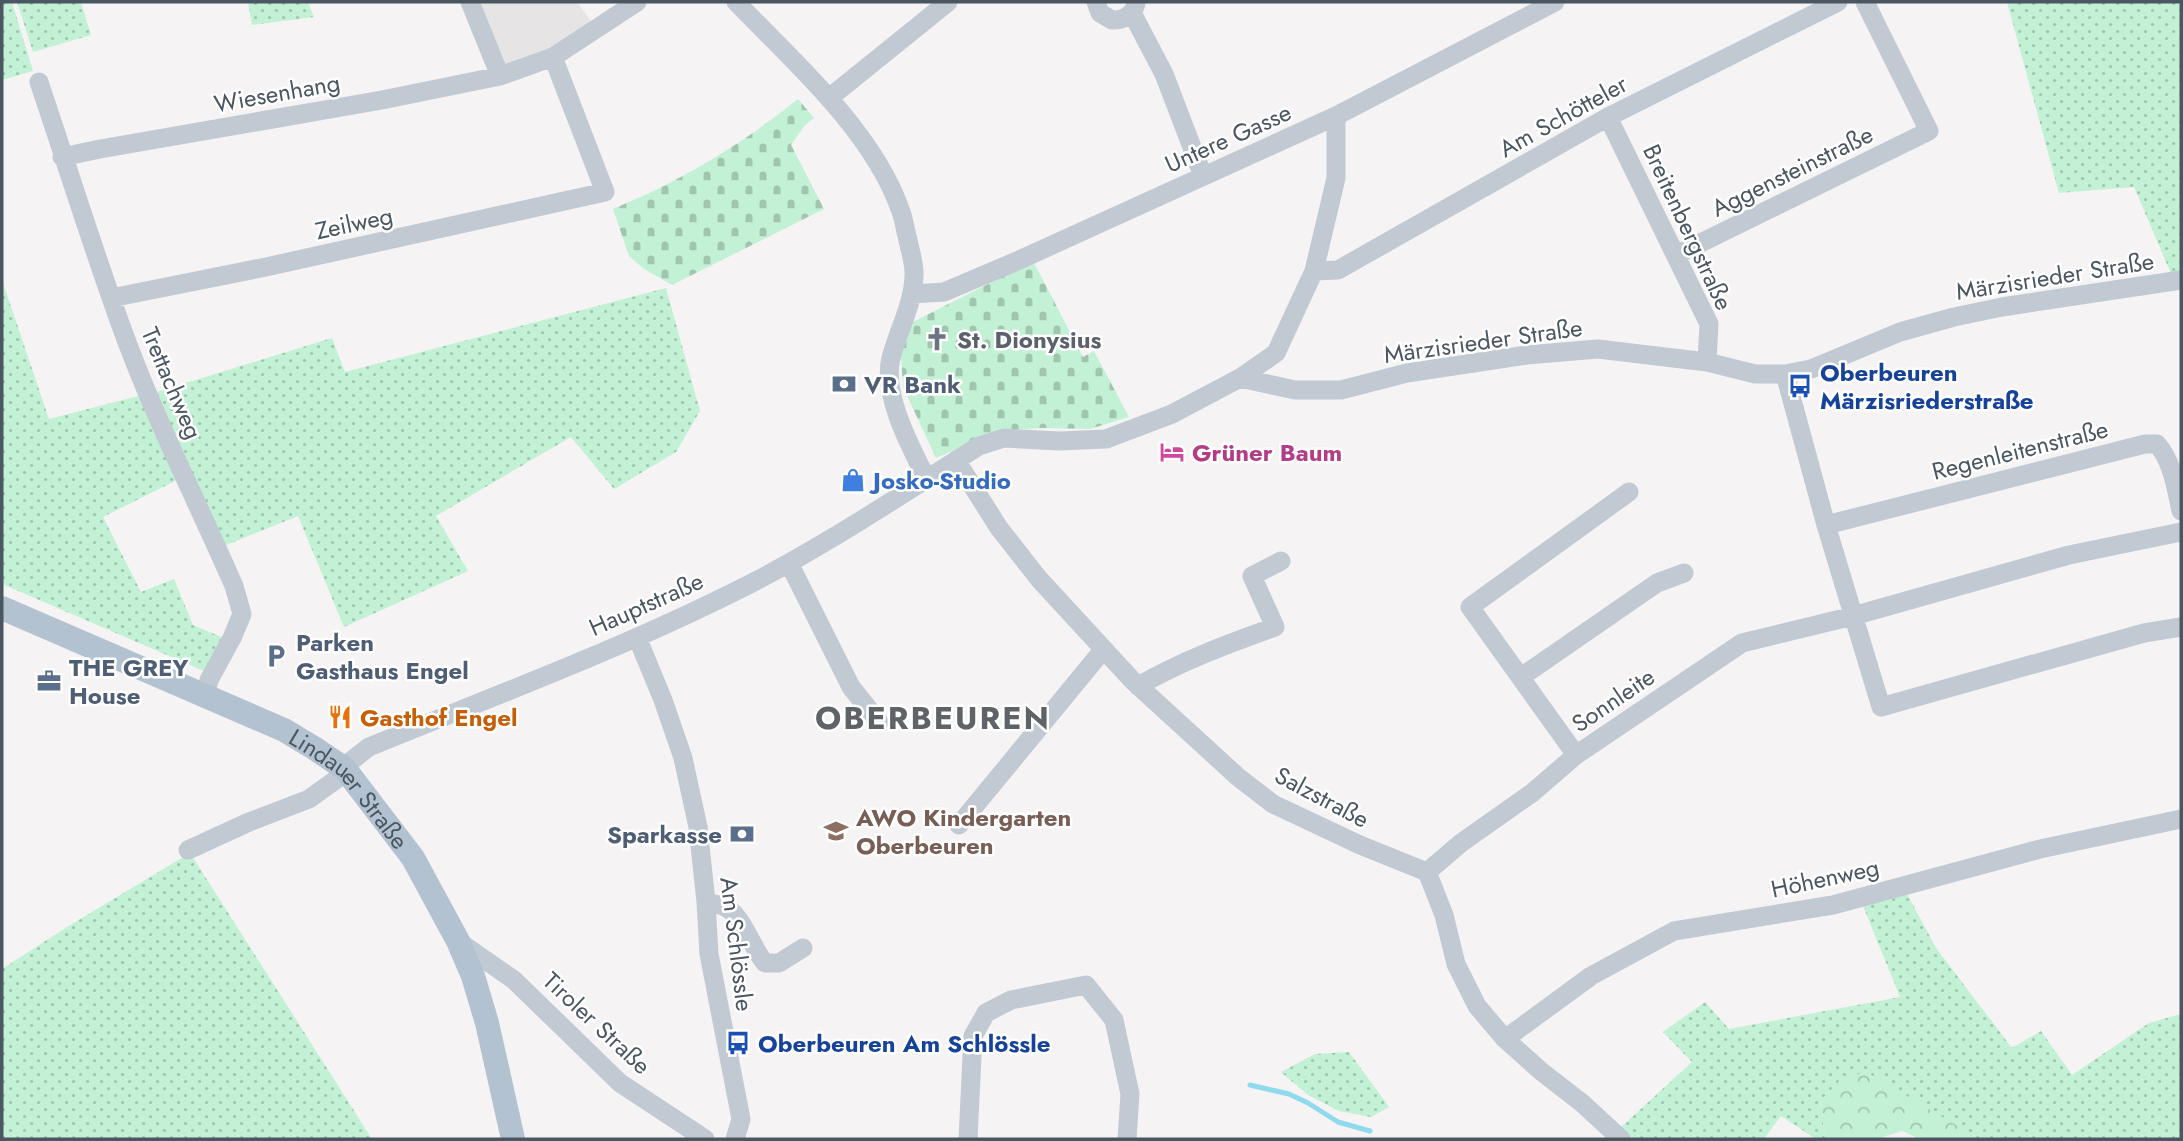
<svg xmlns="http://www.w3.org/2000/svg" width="2183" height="1141" font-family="Jost,sans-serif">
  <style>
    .education { fill: #e6e4e5 }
    .green { fill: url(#green-dots) }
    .forest { fill: url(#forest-crowns) }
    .cemetery { fill: url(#cemetery-stones) }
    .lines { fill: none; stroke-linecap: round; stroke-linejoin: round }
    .stream { stroke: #90daee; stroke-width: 5 }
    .minor { stroke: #c1cad2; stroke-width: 19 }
    .major { stroke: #b3c2d1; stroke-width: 24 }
    .labels { text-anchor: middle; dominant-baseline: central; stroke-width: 5; stroke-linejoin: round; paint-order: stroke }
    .street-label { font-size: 24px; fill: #4a5661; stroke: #fff }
    .worship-label { font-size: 24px; font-weight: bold; fill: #5b616d; stroke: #fff; text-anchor: start }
    .transit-label { font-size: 24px; font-weight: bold; fill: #164399; stroke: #fff; text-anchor: start }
    .service-label { font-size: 24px; font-weight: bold; fill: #4e5e75; stroke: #fff; text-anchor: start }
    .hotel-label { font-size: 24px; font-weight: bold; fill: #b23c85; stroke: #fff; text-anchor: start }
    .shop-label { font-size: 24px; font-weight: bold; fill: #366cbe; stroke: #fff; text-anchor: start }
    .food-label { font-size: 24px; font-weight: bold; fill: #c56008; stroke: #fff; text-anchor: start }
    .education-label { font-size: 24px; font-weight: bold; fill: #785e54; stroke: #fff; text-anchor: start }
    .district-label { font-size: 32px; font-weight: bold; letter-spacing: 2px; fill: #5f6368; stroke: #fff }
  </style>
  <defs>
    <pattern id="green-dots" width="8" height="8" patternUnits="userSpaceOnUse" patternTransform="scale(1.75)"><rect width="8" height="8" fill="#c3f1d5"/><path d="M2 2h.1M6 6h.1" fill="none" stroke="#a0c6b0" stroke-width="1.8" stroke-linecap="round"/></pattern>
    <pattern id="forest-crowns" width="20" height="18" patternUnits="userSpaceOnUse" patternTransform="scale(1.75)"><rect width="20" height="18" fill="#c3f1d5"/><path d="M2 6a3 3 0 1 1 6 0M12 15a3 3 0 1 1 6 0" fill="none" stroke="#a0c6b0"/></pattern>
    <pattern id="cemetery-stones" width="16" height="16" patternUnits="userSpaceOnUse" patternTransform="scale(1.75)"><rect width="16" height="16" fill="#c3f1d5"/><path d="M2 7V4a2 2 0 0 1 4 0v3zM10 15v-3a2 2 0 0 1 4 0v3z" fill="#a0c6b0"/></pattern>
  </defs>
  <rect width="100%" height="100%" fill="#f5f3f3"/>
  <path class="education" d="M 473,2 L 577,2 L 595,27 L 501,73 Z"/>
  <path class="green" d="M 2,2 L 12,2 L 33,71 L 2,80 Z
    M 17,2 L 81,2 L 91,35 L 33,52 Z
    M 248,2 L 308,2 L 314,17 L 252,25 Z
    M 2007,2 L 2181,2 L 2181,275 L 2172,276 L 2134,187 L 2059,193 Z
    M 2,280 L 49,419 L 142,395 L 179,479 L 103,517 L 141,592 L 174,579 L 193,625 L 226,639 L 211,674 L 2,584 Z
    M 666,288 L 700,411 L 676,452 L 614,489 L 571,437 L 436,516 L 468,571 L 344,627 L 298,516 L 224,546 L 153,393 L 332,338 L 345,372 Z
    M 190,853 L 372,1139 L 2,1139 L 2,969 L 67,927 Z
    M 1904,888 L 1936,948 L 2012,1048 L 2041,1031 L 2072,1075 L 2149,1023 L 2181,1014 L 2181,1139 L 1965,1139 L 1967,1131 L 1821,1100 L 1825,1139 L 1816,1139 L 1781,1116 L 1764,1139 L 1625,1139 L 1619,1129 L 1692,1062 L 1663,1032 L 1705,1002 L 1729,1029 L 1900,997 L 1861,901 Z
    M 1349,1052 L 1389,1107 L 1371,1117 L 1339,1111 L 1308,1095 L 1281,1072 L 1315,1054 Z"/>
  <path class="forest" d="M 1868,1073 L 1968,1132 L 1965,1139 L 1920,1139 L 1902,1131 L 1877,1139 L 1825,1139 L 1821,1100 L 1844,1076 Z"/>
  <path class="cemetery" d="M 798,99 L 814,118 L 805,125 L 791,145 L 824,209 L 672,285 L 644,269 L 629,256 L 613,209 C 681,181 741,145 798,99 Z
    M 1033,261 L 1083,357 L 1094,351 L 1129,417 L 1090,429 L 1042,428 L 998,431 L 936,458 L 903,387 L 901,355 L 913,322 Z"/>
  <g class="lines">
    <path class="stream" d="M 1250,1085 L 1289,1094 L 1308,1103 L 1338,1122 L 1370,1131"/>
    <path class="minor" d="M 470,2 L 500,76 L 553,57 L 637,2
      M 736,2 C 793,61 872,130 900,209 C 904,218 905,230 908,240 C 910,251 915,265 914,276 C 913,305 898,331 891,358 C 882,394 910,446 926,478
      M 1096,2 L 1100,13 L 1112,20 C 1124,20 1134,15 1136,3
      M 1132,13 L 1164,74 L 1203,176
      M 39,82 C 66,162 91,243 120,323 C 152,413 196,499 234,586 L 242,614 L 232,638 L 209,680 L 205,696
      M 829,98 L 948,2
      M 1608,117 L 1709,324 L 1707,362
      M 62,157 L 100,149 L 382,100 L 500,76
      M 1676,255 L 1929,131 L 1865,2
      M 1314,271 L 1338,270 L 1608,117 L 1838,2
      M 912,294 L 944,292 L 1017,261 L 1336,116 L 1555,2
      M 111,298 L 266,267 L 605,192 L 553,57
      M 1785,374 L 1826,525 L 1881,707 L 2144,633 L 2181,627
      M 1240,378 L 1295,390 L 1341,390 L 1407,373 L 1527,355 L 1598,349 L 1707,362 L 1755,374 L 1785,374 L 1811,369 L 1900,332 L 1954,317 L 2002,307 L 2181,280
      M 956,460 L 999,528 L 1039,579 L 1133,681 L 1238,777 L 1273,804 L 1360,845 L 1427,872 L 1444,915 L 1456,964 L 1477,1006 L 1505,1039 L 1542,1072 L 1582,1103 L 1621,1139
      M 1826,525 L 2145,444 L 2157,444 C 2173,462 2176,489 2181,511
      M 789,563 L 851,687 L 879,722
      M 637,637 L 663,700 L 683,758 L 698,827 L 706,902 L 709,954 L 741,1119 L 735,1139
      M 1521,677 L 1657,583 L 1684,573
      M 1138,686 C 1182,661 1227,644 1275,627 L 1252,576 L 1281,561
      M 1576,755 L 1470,607 L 1629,492
      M 959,825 L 1103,650
      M 188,850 L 249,822 L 309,799 L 341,776 L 351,761 L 369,747 C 494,696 621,649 742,588 C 822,548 902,494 979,446 L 1004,438 L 1059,441 L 1106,439 L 1172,414 L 1240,378 L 1276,353 L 1314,271 L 1336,178 L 1336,116
      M 1427,872 L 1461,843 L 1532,793 L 1576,755 L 1742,643 L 1853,616 L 2069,555 L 2181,532
      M 706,902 C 711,904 718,904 723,906 C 742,913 751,947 765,963 L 779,963 L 803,948
      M 458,941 L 514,980 L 620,1083 L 705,1139
      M 1505,1039 L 1591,976 L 1674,931 L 1833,905 L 2040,849 L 2181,819
      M 968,1139 L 973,1036 L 986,1013 L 1011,1000 L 1086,985 L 1114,1020 L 1130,1094 L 1127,1139"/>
    <path class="major" id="s1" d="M 2,608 L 284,730 L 314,748 L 345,769 L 413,858 L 458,941 L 473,976 L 487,1023 L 513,1139"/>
  </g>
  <defs>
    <g id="church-bare" transform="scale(1.89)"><path d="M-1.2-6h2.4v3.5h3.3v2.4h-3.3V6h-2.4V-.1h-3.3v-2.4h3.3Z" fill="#6b7280" stroke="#fff" stroke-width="2.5" paint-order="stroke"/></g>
    <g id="bank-bare" transform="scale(1.89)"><path d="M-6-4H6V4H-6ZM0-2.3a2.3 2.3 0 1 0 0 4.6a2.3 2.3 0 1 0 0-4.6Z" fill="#5c6f8a" stroke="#fff" stroke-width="2.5" paint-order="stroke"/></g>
    <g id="bus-bare" transform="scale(1.89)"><path d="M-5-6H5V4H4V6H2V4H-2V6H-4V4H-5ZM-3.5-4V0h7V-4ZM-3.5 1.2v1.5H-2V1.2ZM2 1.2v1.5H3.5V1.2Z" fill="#1a4fb4" stroke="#fff" stroke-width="2.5" paint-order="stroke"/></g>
    <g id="hotel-bare" transform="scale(1.89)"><path d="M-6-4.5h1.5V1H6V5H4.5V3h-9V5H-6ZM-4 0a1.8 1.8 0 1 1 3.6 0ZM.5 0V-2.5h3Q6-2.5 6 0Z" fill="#d1479c" stroke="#fff" stroke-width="2.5" paint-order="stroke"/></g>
    <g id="shop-bare" transform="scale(1.89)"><path d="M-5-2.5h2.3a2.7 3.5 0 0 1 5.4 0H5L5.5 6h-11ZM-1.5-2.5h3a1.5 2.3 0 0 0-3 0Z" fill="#3f7fe0" stroke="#fff" stroke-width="2.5" paint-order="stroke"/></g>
    <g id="parking-bare" transform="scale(1.89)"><path d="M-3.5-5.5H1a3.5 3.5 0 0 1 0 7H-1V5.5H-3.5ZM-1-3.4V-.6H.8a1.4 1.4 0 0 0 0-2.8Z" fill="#5c6f8a" stroke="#fff" stroke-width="2.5" paint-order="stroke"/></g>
    <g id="office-bare" transform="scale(1.89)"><path d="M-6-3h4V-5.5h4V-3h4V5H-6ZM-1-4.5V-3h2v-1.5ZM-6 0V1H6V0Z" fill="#5c6f8a" stroke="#fff" stroke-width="2.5" paint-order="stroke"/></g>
    <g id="restaurant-bare" transform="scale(1.89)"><path d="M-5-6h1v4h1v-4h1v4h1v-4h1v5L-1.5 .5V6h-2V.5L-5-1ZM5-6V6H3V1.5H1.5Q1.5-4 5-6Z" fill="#e8710a" stroke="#fff" stroke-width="2.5" paint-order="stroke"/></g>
    <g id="school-bare" transform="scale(1.89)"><path d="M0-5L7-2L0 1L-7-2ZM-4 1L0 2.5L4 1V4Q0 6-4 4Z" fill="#8d6e63" stroke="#fff" stroke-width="2.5" paint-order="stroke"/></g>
  </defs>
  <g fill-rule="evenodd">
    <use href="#church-bare" x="937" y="339"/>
    <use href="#bank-bare" x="844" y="384"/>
    <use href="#bus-bare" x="1800" y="386"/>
    <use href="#hotel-bare" x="1172" y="452"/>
    <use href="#shop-bare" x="853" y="480"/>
    <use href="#parking-bare" x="276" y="656"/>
    <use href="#office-bare" x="49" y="681"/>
    <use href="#restaurant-bare" x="340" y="717"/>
    <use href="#school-bare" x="836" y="831"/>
    <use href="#bank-bare" x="742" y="834"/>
    <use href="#bus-bare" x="738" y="1043"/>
  </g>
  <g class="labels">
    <g class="street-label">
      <text transform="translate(277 93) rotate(-10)">Wiesenhang</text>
      <text transform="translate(1563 116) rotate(-29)">Am Schötteler</text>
      <text transform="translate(1228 138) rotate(-24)">Untere Gasse</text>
      <text transform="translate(1792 171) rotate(-26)">Aggensteinstraße</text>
      <text transform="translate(354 223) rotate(-12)">Zeilweg</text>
      <text transform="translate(1688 227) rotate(65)">Breitenbergstraße</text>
      <text transform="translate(2055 276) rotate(-9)">Märzisrieder Straße</text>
      <text transform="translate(1483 341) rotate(-8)">Märzisrieder Straße</text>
      <text transform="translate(172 383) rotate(67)">Trettachweg</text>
      <text transform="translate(2020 450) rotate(-14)">Regenleitenstraße</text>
      <text transform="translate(646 604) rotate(-24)">Hauptstraße</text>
      <text transform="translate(1613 700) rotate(-34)">Sonnleite</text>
      <text stroke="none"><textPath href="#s1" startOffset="396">Lindauer Straße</textPath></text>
      <text transform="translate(1322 797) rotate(28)">Salzstraße</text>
      <text transform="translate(1825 878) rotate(-12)">Höhenweg</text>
      <text transform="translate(737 944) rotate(83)">Am Schlössle</text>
      <text transform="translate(597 1023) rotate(43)">Tiroler Straße</text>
    </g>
    <g class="worship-label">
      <text x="957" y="339">St. Dionysius</text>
    </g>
    <g class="transit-label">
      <text x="1820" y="372">Oberbeuren<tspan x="1820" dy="28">Märzisriederstraße</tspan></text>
      <text x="758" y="1043">Oberbeuren Am Schlössle</text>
    </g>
    <g class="service-label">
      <text x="864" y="384">VR Bank</text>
      <text x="296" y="642">Parken<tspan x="296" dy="28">Gasthaus Engel</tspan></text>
      <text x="69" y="667">THE GREY<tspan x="69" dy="28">House</tspan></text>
      <text x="722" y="834" text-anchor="end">Sparkasse</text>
    </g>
    <g class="hotel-label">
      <text x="1192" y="452">Grüner Baum</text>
    </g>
    <g class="shop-label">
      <text x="873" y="480">Josko-Studio</text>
    </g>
    <g class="food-label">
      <text x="360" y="717">Gasthof Engel</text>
    </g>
    <g class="education-label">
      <text x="856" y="817">AWO Kindergarten<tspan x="856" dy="28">Oberbeuren</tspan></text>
    </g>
    <g class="district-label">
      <text x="933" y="718">OBERBEUREN</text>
    </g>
  </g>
  <rect width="2183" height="1141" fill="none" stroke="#4a5661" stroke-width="7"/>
</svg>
